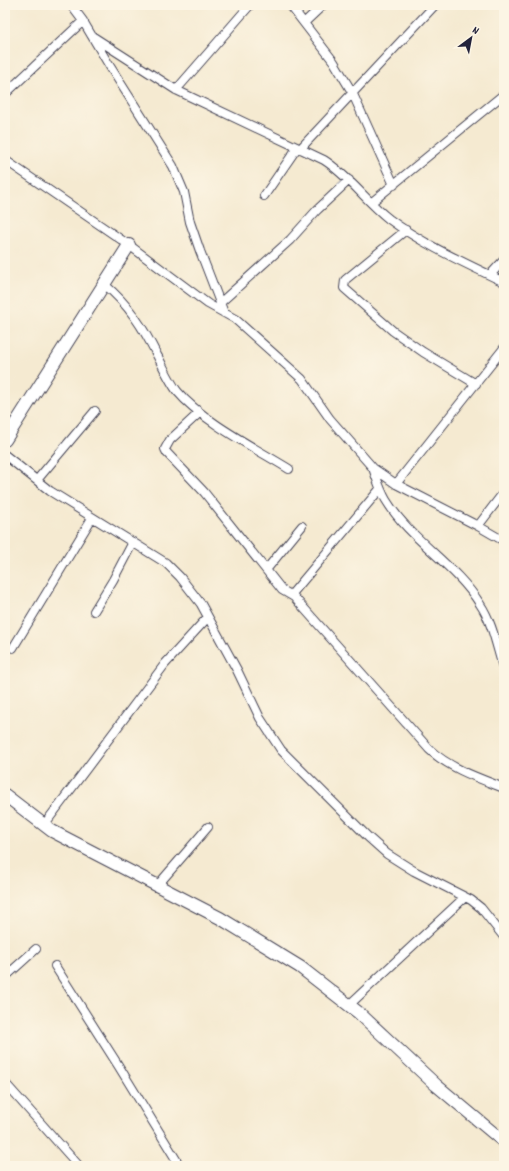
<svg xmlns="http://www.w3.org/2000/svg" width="509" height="1171" font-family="Dekko,sans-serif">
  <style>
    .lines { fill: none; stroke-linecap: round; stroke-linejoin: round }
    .street-casing { stroke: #424052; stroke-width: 10 }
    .secondary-casing { stroke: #424052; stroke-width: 14 }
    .street { stroke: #fff; stroke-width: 8 }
    .secondary { stroke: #fff; stroke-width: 12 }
  </style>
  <rect width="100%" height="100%" fill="#fcf5e5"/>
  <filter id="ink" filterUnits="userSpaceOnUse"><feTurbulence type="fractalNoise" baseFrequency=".025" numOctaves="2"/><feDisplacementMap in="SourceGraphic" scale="8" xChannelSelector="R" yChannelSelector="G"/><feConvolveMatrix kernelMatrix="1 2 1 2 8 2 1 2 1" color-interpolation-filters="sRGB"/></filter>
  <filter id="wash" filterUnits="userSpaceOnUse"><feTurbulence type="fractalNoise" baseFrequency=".012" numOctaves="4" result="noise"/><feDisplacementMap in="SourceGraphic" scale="16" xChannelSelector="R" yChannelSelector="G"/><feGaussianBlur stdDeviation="0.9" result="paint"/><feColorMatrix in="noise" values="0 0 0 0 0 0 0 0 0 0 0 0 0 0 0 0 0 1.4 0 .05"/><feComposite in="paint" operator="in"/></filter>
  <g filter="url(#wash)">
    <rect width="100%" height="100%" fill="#f5ead1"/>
  </g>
  <g filter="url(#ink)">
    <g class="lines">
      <g class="street-casing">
        <path id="street" d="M 71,5 L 83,21 L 109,65 L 173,166 L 184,192 L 190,222 L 200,251 L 224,313
          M 290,5 L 334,62 L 352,92 L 394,185
          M 305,22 L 323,5
          M 92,36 L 176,90 L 324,160 C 349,176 366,201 389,219 C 424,245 465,263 504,282
          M 176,90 L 250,5
          M 5,94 L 83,21
          M 300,149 L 435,5
          M 5,160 L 129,245 L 208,304 L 235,319 L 302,379 L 330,419 L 373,468 L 396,484 L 478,526 L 504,541
          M 264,196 L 297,148
          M 372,202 L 504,94
          M 406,230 L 345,280 L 344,288 L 393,331 L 423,352 L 476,384
          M 490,275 L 504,260
          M 104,284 C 129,305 143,327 158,357 C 164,368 169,380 177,391 C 202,421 255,448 289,469
          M 220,303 L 290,240 L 317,210 L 349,180
          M 199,413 L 170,440 L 165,449 L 167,453 L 204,492 L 282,590 L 294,597 L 429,749 C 449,768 478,778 504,788
          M 5,455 L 50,491 L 166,563 L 180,577 L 201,604 L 237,670 L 260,718 L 281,750 L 368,837 L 387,854 L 414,871 L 471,900 L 481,908 L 504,937
          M 373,468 C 377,479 380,490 386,500 C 410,540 455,564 480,604 C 493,623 497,649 504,670
          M 37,480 L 95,411
          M 396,484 L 504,348
          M 478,526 L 504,492
          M 266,570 L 302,526
          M 291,595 L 380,489
          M 94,611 L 113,580 L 133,542
          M 13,648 L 92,518
          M 44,825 L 165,664 L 208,617
          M 157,886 L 208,827
          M 55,966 L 118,1065 L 180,1166
          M 5,977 L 36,949
          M 349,1005 L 465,897
          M 5,1083 L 79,1166"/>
      </g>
      <g class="secondary-casing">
        <path id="secondary" d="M 5,440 L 129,245
          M 5,795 L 52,831 L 220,918 L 300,967 L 359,1013 L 436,1085 L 504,1142"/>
      </g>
      <use href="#street" class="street"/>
      <use href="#secondary" class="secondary"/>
    </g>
  </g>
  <rect width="509" height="1171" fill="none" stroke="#fcf5e5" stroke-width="20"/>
  <g transform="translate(471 38) rotate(32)" stroke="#fcf5e5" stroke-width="3" paint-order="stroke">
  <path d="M0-3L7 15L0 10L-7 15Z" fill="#22223b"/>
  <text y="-6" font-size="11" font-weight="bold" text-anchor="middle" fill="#22223b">N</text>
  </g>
</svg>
